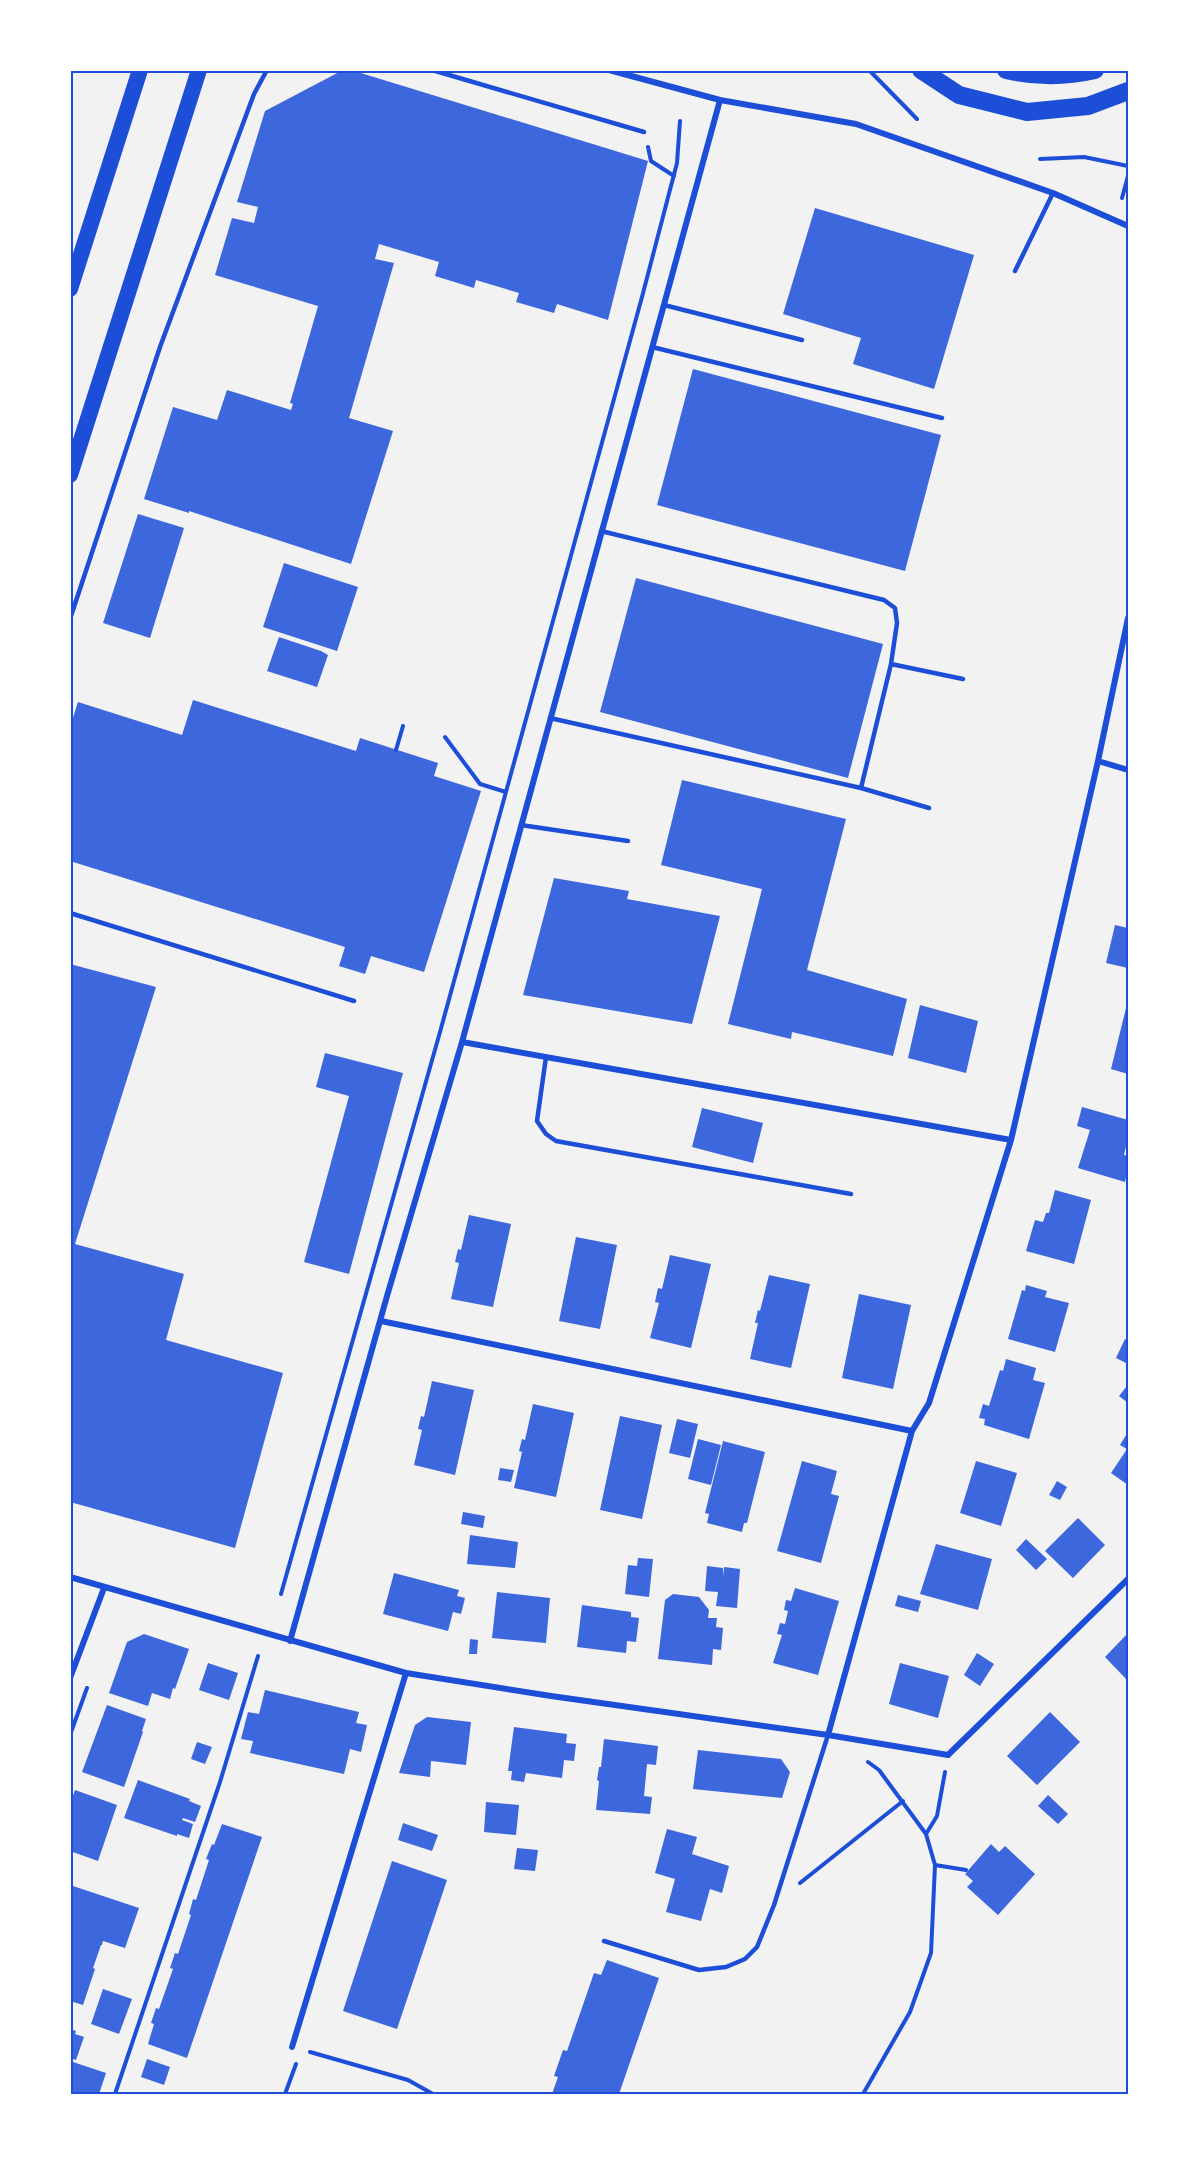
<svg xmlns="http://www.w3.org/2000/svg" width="1199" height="2165" font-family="Overpass,sans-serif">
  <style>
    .building { fill: #3d67dc }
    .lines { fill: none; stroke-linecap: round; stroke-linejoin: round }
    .path { stroke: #1d4ed8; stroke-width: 4 }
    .service { stroke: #1d4ed8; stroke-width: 4.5 }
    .minor { stroke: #1d4ed8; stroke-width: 6 }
    .trunk { stroke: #1d4ed8; stroke-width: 16 }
    .motorway { stroke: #1d4ed8; stroke-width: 18 }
    .neatline { fill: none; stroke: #1d4ed8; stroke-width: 2 }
  </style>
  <rect width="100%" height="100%" fill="#f2f2f2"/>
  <path class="building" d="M 343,70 L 351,70 L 648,161 L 608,320 L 557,304 L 554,313 L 516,302 L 519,293 L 476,280 L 474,288 L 435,276 L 439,262 L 379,244 L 375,259 L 394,263 L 349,418 L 393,431 L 351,564 L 189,511 L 189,513 L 144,499 L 173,407 L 217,420 L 227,390 L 291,410 L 293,404 L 290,403 L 318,306 L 215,275 L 232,218 L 254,223 L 258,207 L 237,202 L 265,111 Z
    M 815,208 L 974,255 L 934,389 L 853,364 L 861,338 L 783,314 Z
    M 693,369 L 941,435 L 905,571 L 657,505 Z
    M 138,514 L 184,528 L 150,638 L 103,623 Z
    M 284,563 L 358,587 L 337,651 L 263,627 Z
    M 636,578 L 883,644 L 848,778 L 600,712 Z
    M 279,637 L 321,651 L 328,655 L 317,687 L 267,671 Z
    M 193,700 L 356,751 L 360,738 L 438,763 L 434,776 L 481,791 L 424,972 L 371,956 L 365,974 L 339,966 L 345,947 L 70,861 L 70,727 L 78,702 L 182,735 Z
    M 682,780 L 846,819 L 807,970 L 907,999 L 893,1056 L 792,1032 L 791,1039 L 728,1024 L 762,889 L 661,865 Z
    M 554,878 L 629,891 L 627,899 L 720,916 L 692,1024 L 523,995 Z
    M 1115,925 L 1128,928 L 1128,968 L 1106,963 Z
    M 70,964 L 156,987 L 75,1244 L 184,1274 L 166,1340 L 283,1373 L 235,1548 L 70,1502 Z
    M 920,1005 L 978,1021 L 966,1073 L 908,1058 Z
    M 1126,1008 L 1128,1008 L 1128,1074 L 1111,1069 Z
    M 325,1053 L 403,1073 L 349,1274 L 304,1262 L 349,1096 L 316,1087 Z
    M 1082,1107 L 1128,1120 L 1128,1138 L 1124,1155 L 1128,1156 L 1128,1169 L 1125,1182 L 1078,1168 L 1090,1130 L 1077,1126 Z
    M 702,1108 L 763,1123 L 753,1163 L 692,1147 Z
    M 1055,1190 L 1091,1200 L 1074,1264 L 1026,1251 L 1035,1220 L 1043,1222 L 1046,1213 L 1049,1213 Z
    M 469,1215 L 511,1224 L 493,1307 L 451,1299 L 459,1263 L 455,1262 L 458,1249 L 461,1250 Z
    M 576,1237 L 617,1245 L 600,1329 L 559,1321 Z
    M 670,1255 L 711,1264 L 691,1348 L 650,1338 L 659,1303 L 655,1302 L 658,1288 L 662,1289 Z
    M 769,1275 L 810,1284 L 791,1368 L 750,1359 L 758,1323 L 755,1323 L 758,1310 L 760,1311 Z
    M 1026,1285 L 1047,1291 L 1045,1297 L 1069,1303 L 1055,1352 L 1008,1339 L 1022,1290 L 1025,1291 Z
    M 859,1294 L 911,1305 L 893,1389 L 842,1378 Z
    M 1125,1339 L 1128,1341 L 1128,1364 L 1116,1358 Z
    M 1006,1359 L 1036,1368 L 1033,1380 L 1045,1383 L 1029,1439 L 984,1425 L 985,1419 L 979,1418 L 983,1404 L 989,1406 L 1000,1370 L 1003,1371 Z
    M 432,1381 L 474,1390 L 455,1475 L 414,1465 L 422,1430 L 418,1429 L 421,1416 L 424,1417 Z
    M 1127,1386 L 1128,1387 L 1128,1403 L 1119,1396 Z
    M 533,1404 L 574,1413 L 556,1497 L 514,1488 L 522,1452 L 519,1451 L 522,1439 L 525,1440 Z
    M 620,1416 L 662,1425 L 642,1519 L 600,1510 Z
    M 677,1419 L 698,1424 L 690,1458 L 669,1453 Z
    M 1128,1432 L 1128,1485 L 1111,1473 L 1127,1449 L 1120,1445 Z
    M 698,1439 L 721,1445 L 711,1485 L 688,1479 Z
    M 723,1441 L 765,1452 L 747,1523 L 744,1523 L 742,1532 L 707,1523 L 709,1514 L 705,1513 Z
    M 802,1461 L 837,1471 L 831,1494 L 839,1496 L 821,1563 L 777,1551 Z
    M 976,1461 L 1017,1473 L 1001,1526 L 960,1513 Z
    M 500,1468 L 514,1470 L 511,1482 L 498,1480 Z
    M 1057,1481 L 1067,1487 L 1060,1500 L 1049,1495 Z
    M 463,1512 L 485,1516 L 483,1528 L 461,1524 Z
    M 1078,1518 L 1105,1545 L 1073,1578 L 1045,1551 Z
    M 470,1535 L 518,1542 L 515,1568 L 467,1564 Z
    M 1026,1539 L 1047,1559 L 1036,1570 L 1016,1550 Z
    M 936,1544 L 992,1559 L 978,1610 L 920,1594 Z
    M 638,1558 L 653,1559 L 649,1597 L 625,1594 L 628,1565 L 637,1566 Z
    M 707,1566 L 723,1568 L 724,1576 L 724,1567 L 740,1569 L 737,1608 L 716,1606 L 718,1592 L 705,1591 Z
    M 394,1573 L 459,1590 L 457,1596 L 465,1598 L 461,1614 L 453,1612 L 448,1631 L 383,1614 Z
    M 795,1588 L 839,1601 L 818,1675 L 773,1663 L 782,1635 L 777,1634 L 780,1623 L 785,1624 L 788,1611 L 784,1610 L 786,1600 L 791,1601 Z
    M 497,1592 L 550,1598 L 546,1643 L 492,1638 Z
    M 673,1594 L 699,1597 L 709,1610 L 708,1618 L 717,1618 L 716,1627 L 723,1628 L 721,1650 L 713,1649 L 712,1665 L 658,1659 L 665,1600 Z
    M 898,1595 L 921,1601 L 918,1612 L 895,1606 Z
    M 582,1605 L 631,1612 L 631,1617 L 639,1618 L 636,1642 L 627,1641 L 626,1653 L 577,1647 Z
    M 1128,1633 L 1128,1681 L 1105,1657 Z
    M 144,1634 L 189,1649 L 175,1689 L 173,1688 L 170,1699 L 152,1693 L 148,1706 L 109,1693 L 127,1642 Z
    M 470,1639 L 478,1640 L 477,1654 L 469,1654 Z
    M 977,1653 L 994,1664 L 980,1686 L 964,1675 Z
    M 208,1663 L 238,1673 L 229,1700 L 199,1690 Z
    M 900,1663 L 949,1676 L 938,1718 L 889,1704 Z
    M 265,1690 L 359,1712 L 356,1723 L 367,1725 L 361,1752 L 350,1749 L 344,1774 L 250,1753 L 253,1741 L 241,1739 L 248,1712 L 259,1714 Z
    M 107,1705 L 146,1719 L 142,1731 L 143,1732 L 124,1787 L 82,1772 Z
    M 1050,1712 L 1080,1742 L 1037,1785 L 1007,1756 Z
    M 427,1717 L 471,1722 L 466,1765 L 431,1761 L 430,1777 L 399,1773 L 415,1725 Z
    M 514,1727 L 567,1734 L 566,1743 L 576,1744 L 574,1761 L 564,1760 L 562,1778 L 526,1773 L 524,1782 L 511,1780 L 512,1771 L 508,1771 Z
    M 604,1739 L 658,1746 L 656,1765 L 647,1764 L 644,1796 L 652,1797 L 650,1814 L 596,1810 L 599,1781 L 597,1780 L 599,1767 L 601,1767 Z
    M 197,1742 L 212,1747 L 205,1764 L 191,1759 Z
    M 698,1750 L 781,1759 L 790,1772 L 782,1798 L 693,1789 Z
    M 138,1780 L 190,1799 L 189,1801 L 201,1806 L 195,1822 L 183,1818 L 182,1820 L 193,1824 L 189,1838 L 177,1834 L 177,1836 L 124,1818 Z
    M 75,1790 L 117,1805 L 98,1861 L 70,1851 L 70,1804 Z
    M 1048,1795 L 1068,1814 L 1058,1824 L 1038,1806 Z
    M 486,1802 L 519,1805 L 516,1835 L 484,1832 Z
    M 403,1823 L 438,1835 L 432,1851 L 398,1840 Z
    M 222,1824 L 262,1837 L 187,2058 L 148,2044 L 154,2024 L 151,2023 L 156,2008 L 159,2009 L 173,1969 L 170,1968 L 175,1953 L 178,1954 L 191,1915 L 189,1914 L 193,1899 L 196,1900 L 209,1860 L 206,1859 L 212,1844 L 214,1845 Z
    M 667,1829 L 697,1837 L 692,1854 L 729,1866 L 722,1893 L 710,1889 L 701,1921 L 666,1912 L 675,1879 L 655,1873 Z
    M 991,1844 L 999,1852 L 1005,1846 L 1035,1874 L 998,1915 L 967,1887 L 973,1881 L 965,1874 Z
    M 517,1848 L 538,1850 L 535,1871 L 514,1869 Z
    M 392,1861 L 447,1880 L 397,2029 L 343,2011 Z
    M 70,1885 L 139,1908 L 125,1948 L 103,1941 L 102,1945 L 101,1945 L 93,1968 L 95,1969 L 83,2005 L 70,2001 Z
    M 607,1960 L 659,1978 L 619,2094 L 552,2094 L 558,2077 L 554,2076 L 563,2050 L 567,2051 L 594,1973 L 601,1975 Z
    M 103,1989 L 132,1999 L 119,2034 L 91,2024 Z
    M 70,2029 L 76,2031 L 75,2034 L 84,2037 L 76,2060 L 70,2058 Z
    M 147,2059 L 170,2067 L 164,2085 L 141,2077 Z
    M 70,2061 L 106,2073 L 99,2094 L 70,2094 Z"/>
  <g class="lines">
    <path class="path" d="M 869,70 L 917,119
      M 648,147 L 651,161 L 674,176
      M 1040,159 L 1084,157 L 1128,166
      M 1122,198 L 1128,176
      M 445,737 L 480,784 L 506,792
      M 396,750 L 403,726
      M 281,1594 L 440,1032 L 642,297 L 677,163 L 680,121
      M 70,1735 L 87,1688
      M 926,1834 L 937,1816 L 945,1772
      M 935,1865 L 966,1870
      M 800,1883 L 903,1801
      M 310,2052 L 408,2080 L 433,2094
      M 115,2094 L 220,1782 L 258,1656
      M 285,2094 L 296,2064
      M 863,2094 L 910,2012 L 931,1953 L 935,1865 L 926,1834 L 879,1770 L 868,1762"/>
    <path class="service" d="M 432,70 L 644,132
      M 1015,271 L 1053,193
      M 664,305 L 802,340
      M 652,347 L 942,418
      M 601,531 L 884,600 L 895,608 L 897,623 L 891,664 L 861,788
      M 70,619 L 160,347 L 254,94 L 267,70
      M 891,664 L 963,679
      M 550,718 L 861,788 L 929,808
      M 521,825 L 628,841
      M 70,913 L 354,1001
      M 546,1057 L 537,1121 L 546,1134 L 556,1141 L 851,1194
      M 604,1941 L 699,1970 L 726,1967 L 745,1959 L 757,1947 L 774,1905 L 828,1735"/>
    <path class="minor" d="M 609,70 L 720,100 L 856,124 L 1053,193 L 1128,226
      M 1098,761 L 1128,770
      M 462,1042 L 1011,1140
      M 381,1321 L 912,1431
      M 70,1577 L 406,1673 L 551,1696 L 828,1735 L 948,1755 L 1128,1579
      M 290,1641 L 387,1296 L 462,1042 L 720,100
      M 70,1678 L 104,1588
      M 828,1735 L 912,1431 L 929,1403 L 1011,1140 L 1098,761 L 1128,618
      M 292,2047 L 406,1673"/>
    <path class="trunk" d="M 70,289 L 140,70
      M 70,475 L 199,70"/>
    <path class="motorway" d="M 921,70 L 959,95 L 1027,112 L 1088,106 L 1128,91
      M 1006,70 C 1036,77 1065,77 1095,70"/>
  </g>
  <rect width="1199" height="2165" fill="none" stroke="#ffffff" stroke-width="144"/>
  <rect x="72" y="72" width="1055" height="2021" class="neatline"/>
</svg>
